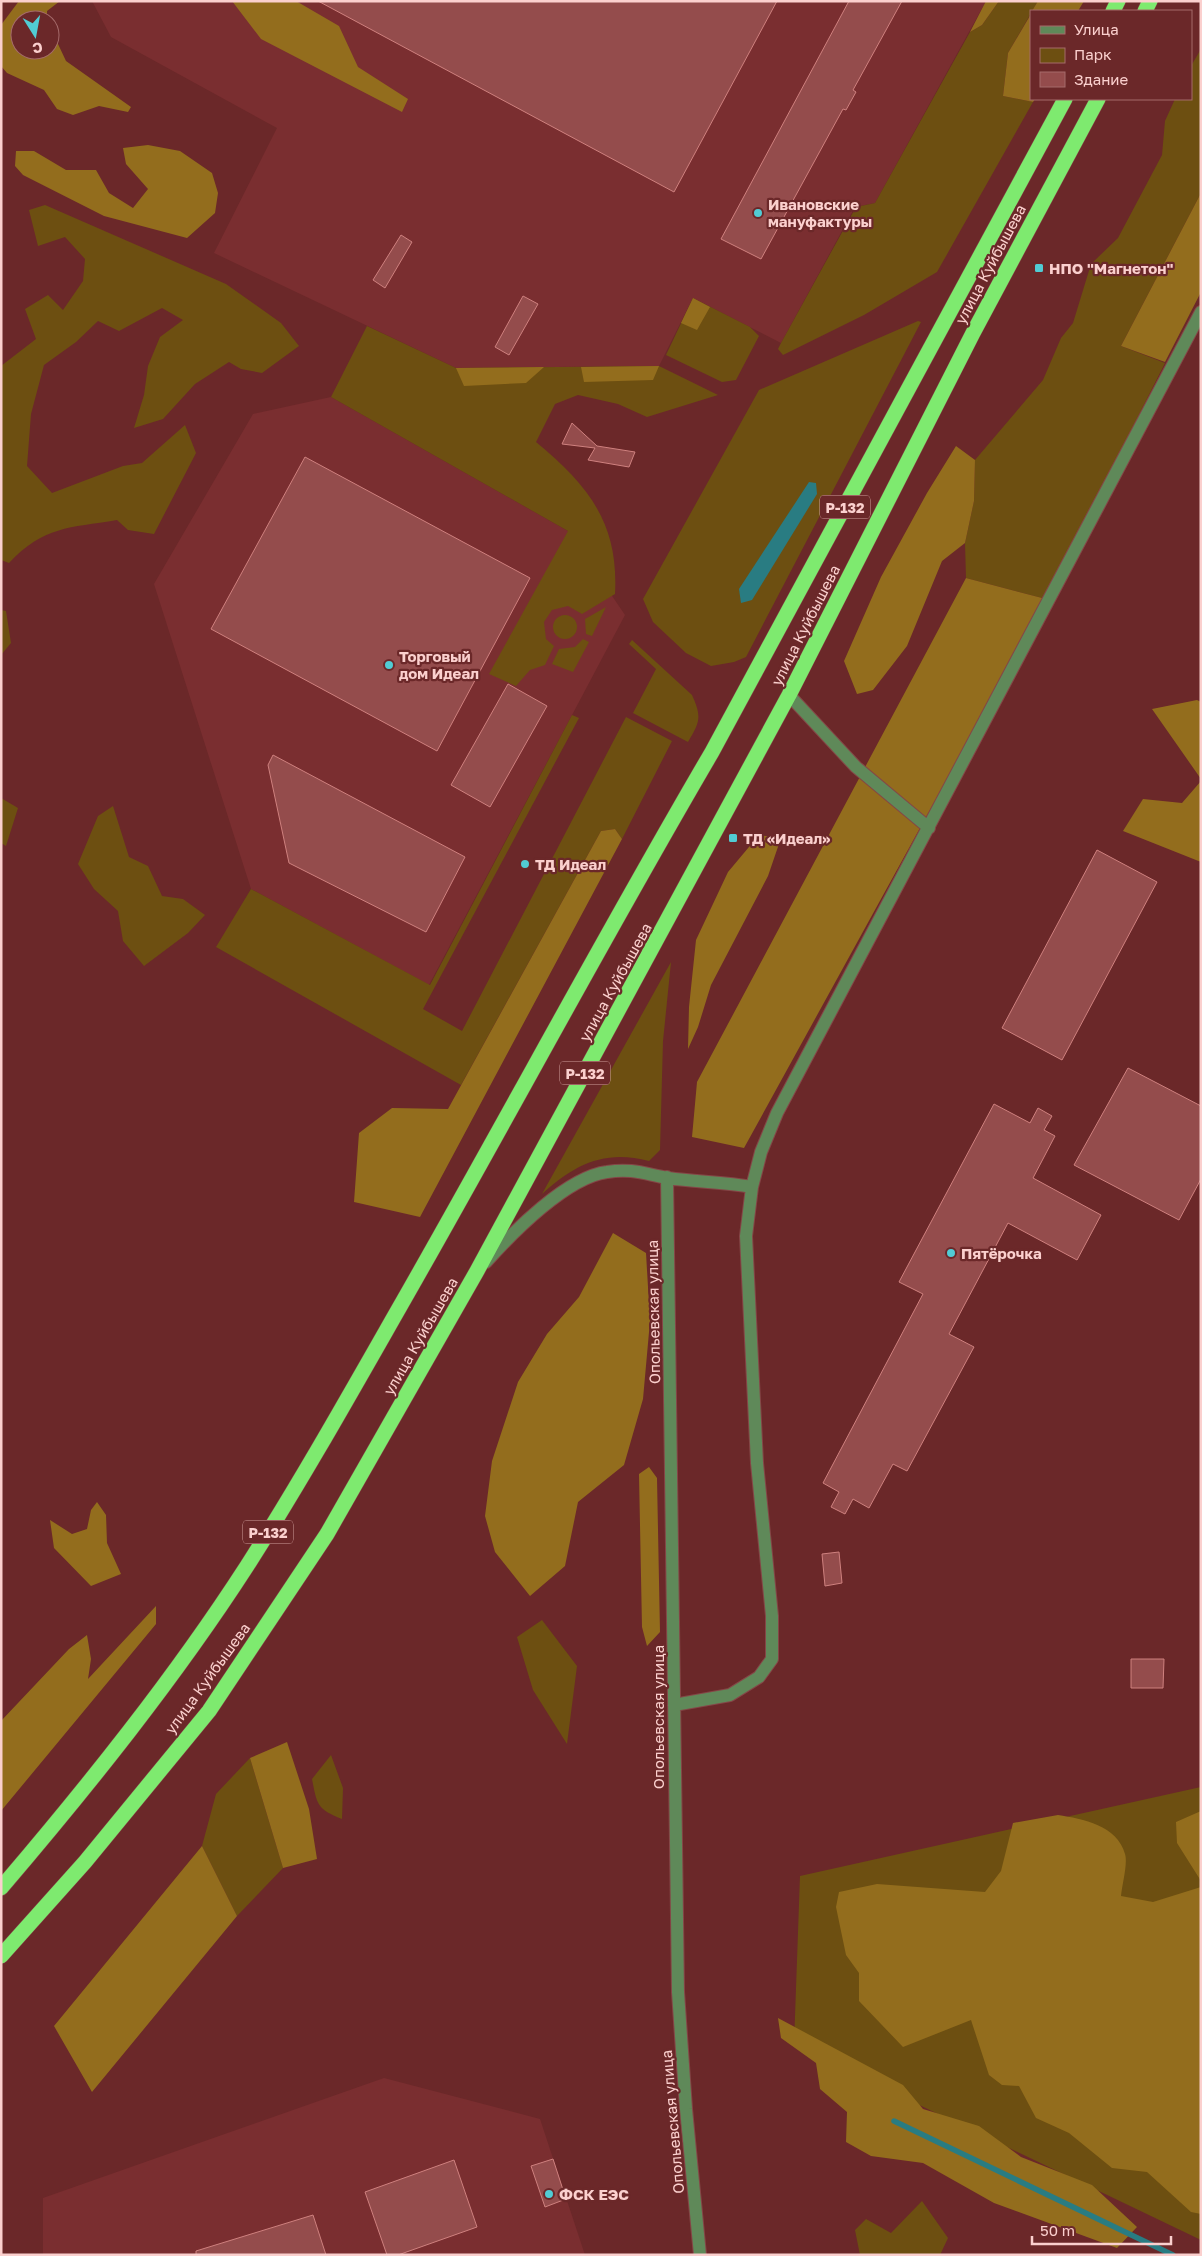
<svg xmlns="http://www.w3.org/2000/svg" width="1202" height="2256" font-family="'Golos Text',sans-serif">
  <style>
    .built { fill: #7a2e30 }
    .green { fill: #6d4f11 }
    .forest { fill: #936d1d }
    .water { fill: #297c82 }
    .lines { fill: none; stroke-linecap: round; stroke-linejoin: round }
    .stream { stroke: #297c82; stroke-width: 5.5 }
    .building { fill: #944c4c; stroke: #cf817f }
    .minor-casing { stroke: #854647; stroke-width: 14 }
    .highway-casing { stroke: #854647; stroke-width: 16 }
    .minor { stroke: #5f8959; stroke-width: 12 }
    .highway { stroke: #7eea6f; stroke-width: 15 }
    .poi-dot { fill: #51ccd4; stroke: #6b2829; stroke-width: 2 }
    .labels { text-anchor: middle; dominant-baseline: central; stroke-width: 4.5; stroke-linejoin: round; paint-order: stroke }
    .shield { fill: #6b2829; stroke: #d09e9c; stroke-width: 1 }
    .shield-label { font-size: 14px; font-weight: bold; fill: #fbd0ce }
    .poi-label { font-size: 15px; font-weight: bold; fill: #fbd0ce; stroke: #6b2829; text-anchor: start }
    .street-label { font-size: 15px; fill: #fbd0ce; stroke: #6b2829 }
  </style>
  <rect width="100%" height="100%" fill="#6b2829"/>
  <path class="built" d="M 92,1 L 986,1 L 875,203 L 855,207 L 781,343 L 693,298 L 659,366 L 456,368 L 214,253 L 277,128 L 111,37 Z
    M 331,397 L 568,531 L 625,615 L 429,985 L 251,889 L 154,584 L 253,414 Z
    M 384,2078 L 540,2119 L 585,2255 L 43,2255 L 43,2198 Z"/>
  <path class="green" d="M 999,1 L 1038,1 L 1008,53 L 1003,96 L 1033,102 L 937,272 L 864,315 L 783,355 L 778,349 L 781,343 L 856,207 L 875,203 L 970,32 L 982,25 Z
    M 1201,49 L 1201,193 L 1121,346 L 1165,363 L 1046,599 L 966,578 L 965,543 L 974,501 L 975,460 L 1043,380 L 1061,338 L 1073,323 L 1091,264 L 1118,238 L 1162,155 L 1165,121 L 1175,99 L 1191,99 L 1191,66 Z
    M 45,205 L 226,284 L 281,323 L 299,346 L 262,373 L 241,369 L 229,362 L 195,384 L 163,419 L 134,428 L 144,395 L 148,366 L 160,337 L 183,320 L 162,308 L 119,331 L 98,321 L 76,342 L 44,365 L 31,414 L 27,466 L 52,493 L 123,466 L 142,463 L 185,425 L 196,453 L 154,534 L 128,530 L 117,520 C 69,528 44,526 9,563 L 1,560 L 1,366 L 36,339 L 25,309 L 48,295 L 63,310 L 83,281 L 85,259 L 65,237 L 38,246 L 29,210 Z
    M 693,298 L 750,327 L 759,336 L 736,380 L 722,382 L 666,355 Z
    M 918,321 L 921,322 L 746,657 L 734,662 L 711,666 L 686,653 L 653,622 L 643,599 L 759,390 Z
    M 367,326 L 456,368 L 659,366 L 718,395 L 647,417 L 618,404 L 578,395 L 555,404 L 536,442 C 588,485 619,523 615,594 L 582,614 L 568,606 L 552,610 L 544,622 L 546,639 L 554,646 L 545,665 L 530,670 L 516,686 L 489,674 L 568,531 L 331,397 Z
    M 606,607 L 592,636 L 586,634 L 585,619 Z
    M 1,610 L 6,611 L 11,643 L 1,655 Z
    M553 627a12 12 0 1 1 24 0a12 12 0 1 1-24 0Z
    M 583,639 L 589,642 L 573,672 L 552,664 L 559,649 L 575,647 Z
    M 632,640 L 692,695 C 702,717 700,722 688,742 L 633,713 L 656,669 L 629,644 Z
    M 572,715 L 579,718 L 423,1009 L 462,1031 L 626,717 L 672,741 L 622,839 L 615,829 L 601,831 L 461,1085 L 216,947 L 251,889 L 430,985 Z
    M 1,798 L 18,808 L 6,846 L 1,843 Z
    M 113,806 L 129,857 L 148,866 L 162,896 L 183,899 L 205,915 L 188,933 L 144,966 L 123,941 L 118,911 L 94,889 L 78,864 L 98,816 Z
    M 671,962 L 663,1041 L 660,1150 L 649,1161 C 604,1149 574,1165 542,1194 Z
    M 542,1620 L 577,1666 L 567,1744 L 533,1690 L 517,1637 Z
    M 331,1755 L 343,1788 L 342,1819 C 317,1809 317,1805 312,1779 Z
    M 250,1758 L 283,1868 L 237,1916 L 202,1846 L 216,1794 Z
    M 1201,1787 L 1201,2240 L 794,2045 L 800,1876 Z
    M 922,2201 L 948,2238 L 940,2255 L 860,2255 L 855,2230 L 866,2219 L 891,2233 Z"/>
  <path class="forest" d="M 19,1 L 60,1 L 47,11 L 47,20 L 20,20 L 20,50 L 50,50 L 50,27 L 66,61 L 131,107 L 128,112 L 99,106 L 73,115 L 57,109 L 44,90 L 7,73 L 1,66 L 1,25 Z
    M 232,1 L 296,1 L 339,26 L 358,67 L 408,99 L 402,112 L 261,39 Z
    M 986,1 L 999,1 L 982,25 L 970,32 Z
    M 1038,1 L 1084,1 L 1078,11 L 1032,11 Z
    M 1031,14 L 1031,99 L 1035,99 L 1033,102 L 1003,96 L 1008,53 Z
    M 148,145 L 180,151 L 212,173 L 218,193 L 215,213 L 187,238 L 104,216 L 23,175 L 15,166 L 16,151 L 34,151 L 66,170 L 96,170 L 109,193 L 133,208 L 148,189 L 126,164 L 123,148 Z
    M 1201,193 L 1201,292 L 1165,362 L 1121,346 Z
    M 693,298 L 710,307 L 697,330 L 681,323 Z
    M 659,366 L 653,380 L 584,382 L 581,367 Z
    M 544,367 L 526,383 L 464,386 L 456,368 Z
    M 956,446 L 975,460 L 974,501 L 965,543 L 942,561 L 907,646 L 873,690 L 857,694 L 844,661 L 881,577 L 927,493 Z
    M 966,578 L 1046,599 L 744,1148 L 692,1137 L 697,1082 Z
    M 1197,700 L 1201,702 L 1201,779 L 1152,709 Z
    M 1201,781 L 1201,862 L 1123,831 L 1143,799 L 1182,803 Z
    M 615,829 L 622,839 L 420,1217 L 354,1202 L 359,1133 L 392,1108 L 448,1109 L 601,831 Z
    M 759,835 L 781,838 L 768,876 L 711,985 L 698,1027 L 688,1049 L 689,1007 L 696,940 L 728,872 Z
    M 613,1233 L 646,1253 L 650,1321 L 643,1399 L 624,1465 L 578,1502 L 565,1566 L 530,1596 L 495,1552 L 485,1516 L 492,1461 L 518,1382 L 547,1334 L 579,1297 Z
    M 649,1467 L 657,1478 L 660,1632 L 647,1646 L 642,1627 L 639,1474 Z
    M 97,1502 L 106,1515 L 107,1543 L 121,1574 L 91,1586 L 54,1548 L 50,1520 L 72,1534 L 87,1529 L 91,1510 Z
    M 156,1606 L 156,1624 L 1,1811 L 1,1721 L 69,1649 L 87,1635 L 91,1659 L 88,1679 Z
    M 287,1742 L 309,1809 L 317,1859 L 283,1868 L 250,1758 Z
    M 1201,1811 L 1201,1881 L 1177,1843 L 1176,1822 Z
    M 1058,1815 C 1083,1819 1117,1825 1125,1854 C 1128,1863 1122,1885 1121,1896 L 1153,1902 L 1201,1887 L 1201,2214 L 1191,2212 L 1147,2172 L 1112,2168 L 1069,2133 L 1036,2118 L 1019,2086 L 1002,2085 L 989,2075 L 971,2020 L 903,2047 L 859,2001 L 859,1973 L 846,1955 L 836,1907 L 839,1892 L 877,1884 L 985,1892 L 1001,1871 L 1013,1823 Z
    M 202,1846 L 237,1916 L 92,2092 L 54,2026 Z
    M 778,2018 L 903,2085 L 923,2109 L 979,2126 L 1021,2157 L 1092,2185 L 1137,2227 L 1117,2248 L 994,2203 L 923,2163 L 871,2156 L 846,2142 L 847,2112 L 820,2089 L 816,2063 L 781,2038 Z"/>
  <path class="water" d="M 809,482 L 816,483 L 817,494 L 752,600 L 741,603 L 739,589 Z"/>
  <g class="lines">
    <path class="stream" d="M 894,2121 L 1173,2255"/>
  </g>
  <path class="building" d="M 318,1 L 777,1 L 674,192 Z
    M 849,1 L 902,1 L 853,90 L 856,92 L 846,110 L 843,109 L 761,259 L 721,239 Z
    M 401,235 L 412,242 L 385,288 L 373,280 Z
    M 523,296 L 538,304 L 509,355 L 495,347 Z
    M 572,423 L 597,446 L 635,452 L 629,467 L 588,460 L 595,448 L 562,444 Z
    M 305,457 L 530,578 L 437,751 L 211,629 Z
    M 508,684 L 547,706 L 490,807 L 451,785 Z
    M 273,755 L 465,857 L 426,932 L 289,863 L 268,765 Z
    M 1097,850 L 1157,882 L 1062,1060 L 1002,1028 Z
    M 1128,1068 L 1201,1106 L 1201,1179 L 1179,1220 L 1074,1165 Z
    M 994,1104 L 1030,1123 L 1038,1108 L 1052,1116 L 1044,1130 L 1055,1136 L 1033,1178 L 1101,1215 L 1077,1260 L 1008,1223 L 949,1334 L 974,1347 L 907,1471 L 893,1464 L 869,1508 L 853,1499 L 845,1514 L 831,1507 L 839,1492 L 823,1483 L 923,1294 L 899,1282 Z
    M 839,1552 L 842,1583 L 825,1586 L 822,1554 Z
    M 1131,1659 L 1164,1659 L 1163,1688 L 1131,1688 Z
    M 553,2159 L 566,2199 L 545,2207 L 531,2166 Z
    M 454,2160 L 477,2227 L 398,2255 L 387,2255 L 365,2192 Z
    M 313,2215 L 326,2255 L 196,2255 L 196,2251 Z"/>
  <g class="lines">
    <g class="minor-casing">
      <path id="minor" d="M 789,695 L 856,767 L 929,828
        M 667,1177 L 678,1992 L 686,2109 L 700,2255
        M 486,1262 C 513,1232 567,1177 607,1172 C 632,1168 645,1174 668,1178 C 696,1182 724,1182 752,1187
        M 674,1705 L 730,1695 L 759,1677 L 772,1659 L 772,1616 L 757,1463 L 746,1236 L 752,1187 L 761,1152 L 777,1113 L 1201,312"/>
    </g>
    <g class="highway-casing">
      <path id="highway" d="M 1113,11 L 1118,1
        M 1145,11 L 1150,1
        M 1,1888 C 88,1786 174,1679 247,1566 C 300,1483 349,1396 398,1310 C 504,1125 604,936 712,752 L 1065,99
        M 1,1956 L 85,1862 L 209,1711 L 327,1534 L 477,1271 L 789,695 L 973,333 L 1098,99"/>
    </g>
    <use href="#minor" class="minor"/>
    <use href="#highway" class="highway"/>
  </g>
  <g class="poi-dot">
    <circle cx="758" cy="213" r="5"/>
    <rect x="1034" y="263" width="10" height="10" rx="2.5"/>
    <circle cx="389" cy="665" r="5"/>
    <rect x="728" y="833" width="10" height="10" rx="2.5"/>
    <circle cx="525" cy="864" r="5"/>
    <circle cx="951" cy="1253" r="5"/>
    <circle cx="549" cy="2194" r="5"/>
  </g>
  <g class="labels">
    <g class="shield">
      <rect x="820" y="495.5" width="50" height="23" rx="4"/>
      <rect x="560" y="1061.5" width="50" height="23" rx="4"/>
      <rect x="243" y="1520.5" width="50" height="23" rx="4"/>
    </g>
    <g class="shield-label">
      <text x="845" y="507">Р-132</text>
      <text x="585" y="1073">Р-132</text>
      <text x="268" y="1532">Р-132</text>
    </g>
    <g class="poi-label">
      <text x="768" y="204">Ивановские<tspan x="768" dy="17">мануфактуры</tspan></text>
      <text x="1049" y="268">НПО "Магнетон"</text>
      <text x="399" y="656">Торговый<tspan x="399" dy="17">дом Идеал</tspan></text>
      <text x="743" y="838">ТД «Идеал»</text>
      <text x="535" y="864">ТД Идеал</text>
      <text x="961" y="1253">Пятёрочка</text>
      <text x="559" y="2194">ФСК ЕЭС</text>
    </g>
    <g class="street-label">
      <text transform="translate(990 264) rotate(-62)">улица Куйбышева</text>
      <text transform="translate(805 625) rotate(-63)">улица Куйбышева</text>
      <text transform="translate(615 982) rotate(-61)">улица Куйбышева</text>
      <text transform="translate(653 1312) rotate(-91)">Опольевская улица</text>
      <text transform="translate(420 1336) rotate(-60)">улица Куйбышева</text>
      <text transform="translate(207 1678) rotate(-54)">улица Куйбышева</text>
      <text transform="translate(658 1717) rotate(-90)">Опольевская улица</text>
      <text transform="translate(672 2122) rotate(-95)">Опольевская улица</text>
    </g>
  </g>
  <rect width="1202" height="2256" fill="none" stroke="#fbd0ce" stroke-width="5"/>
  <rect x="1030" y="10" width="162" height="90" fill="#6b2829" stroke="#a56b6b"/>
  <rect x="1040" y="26" width="25" height="8" fill="#5f8959" stroke="#a56b6b"/>
  <text x="1074" y="35" font-size="15" fill="#fbd0ce">Улица</text>
  <rect x="1040" y="48" width="25" height="15" fill="#6d4f11" stroke="#a56b6b"/>
  <text x="1074" y="60" font-size="15" fill="#fbd0ce">Парк</text>
  <rect x="1040" y="72" width="25" height="15" fill="#944c4c" stroke="#a56b6b"/>
  <text x="1074" y="85" font-size="15" fill="#fbd0ce">Здание</text>
  <g transform="translate(35 35) rotate(169)"><circle r="24" fill="#6b2829" stroke="#a56b6b"/>
  <path d="M0-4L9 19L0 12L-9 19Z" fill="#51ccd4"/>
  <text y="-8" font-size="14" font-weight="bold" text-anchor="middle" fill="#fbd0ce">С</text>
  </g>
  <path d="M1032 2236v8h139v-8" fill="none" stroke="#fbd0ce" stroke-width="2.5"/>
  <text x="1040" y="2236" font-size="15" fill="#fbd0ce" stroke="#6b2829" stroke-width="4" paint-order="stroke">50 m</text>
</svg>
